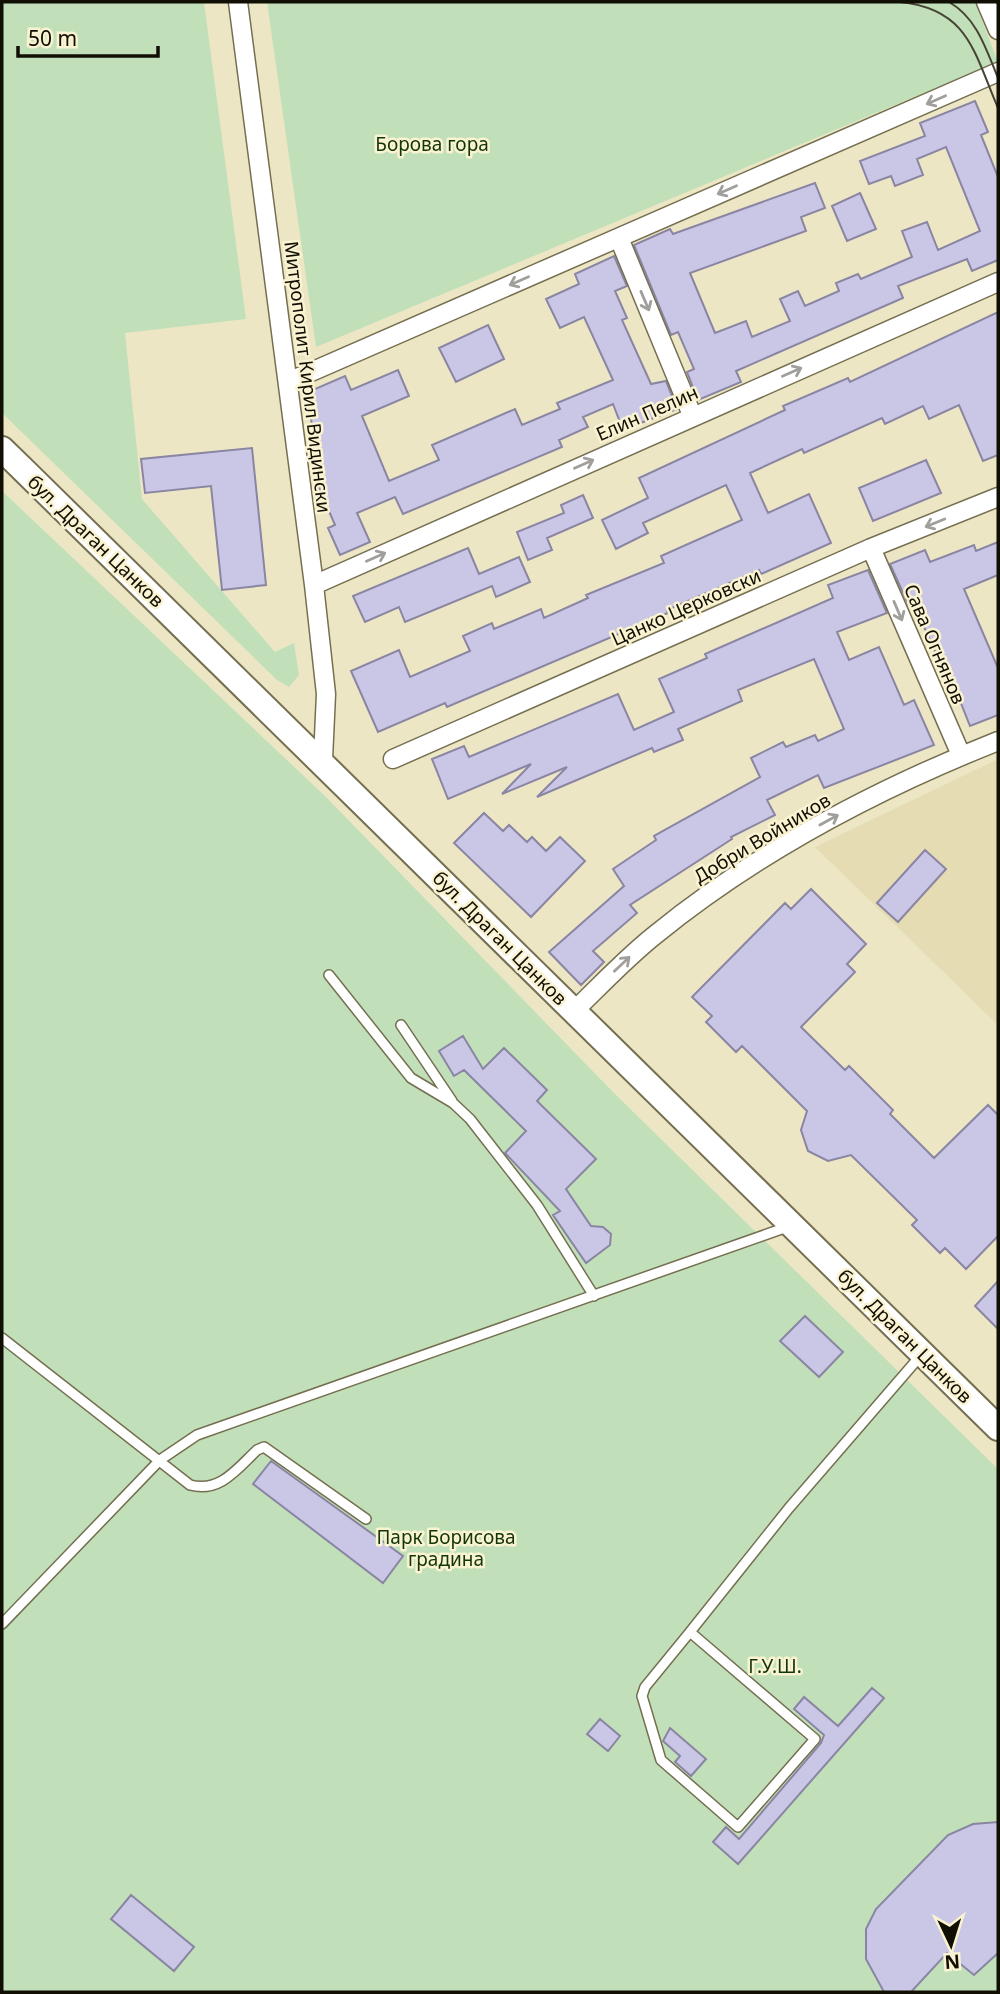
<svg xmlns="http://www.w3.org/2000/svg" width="1000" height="1994" font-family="'Noto Sans',sans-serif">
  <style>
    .built { fill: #e5dcb4 }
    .green { fill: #c1e0ba }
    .building { fill: #cac6e5; stroke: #8985a2; stroke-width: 2 }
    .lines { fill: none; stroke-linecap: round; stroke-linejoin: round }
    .lane-casing { stroke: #756f51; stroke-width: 12 }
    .street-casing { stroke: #756f51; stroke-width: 21 }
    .secondary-casing { stroke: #756f51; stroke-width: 28 }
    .lane { stroke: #fff; stroke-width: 9 }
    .street { stroke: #fff; stroke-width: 18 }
    .secondary { stroke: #fff; stroke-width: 24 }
    .tram { stroke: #484434; stroke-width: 2 }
    .oneway { stroke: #a09f9b }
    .labels { text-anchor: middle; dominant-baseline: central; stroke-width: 5; stroke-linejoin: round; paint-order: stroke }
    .park-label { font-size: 19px; fill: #123608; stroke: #faf3d2 }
    .street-label { font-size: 19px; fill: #110e04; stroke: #faf3d2 }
  </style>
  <rect width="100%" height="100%" fill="#ede6c5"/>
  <path class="built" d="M 998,759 L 998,1025 L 815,847 Z"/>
  <path class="green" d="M 2,2 L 204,2 L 246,319 L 125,333 L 142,499 L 275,652 L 294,643 L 299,675 L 289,687 L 277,680 L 2,413 Z
    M 267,2 L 975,2 L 998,62 L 316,347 Z
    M 2,491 L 325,796 L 614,1093 L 998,1469 L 998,1992 L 2,1992 Z"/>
  <path class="building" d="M 975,101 L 988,132 L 981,135 L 998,177 L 998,260 L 972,271 L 967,259 L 898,286 L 903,298 L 736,371 L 741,382 L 698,400 L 687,372 L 694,369 L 678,332 L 671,335 L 634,245 L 670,229 L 673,234 L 815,183 L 825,208 L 801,217 L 806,231 L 690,273 L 715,333 L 746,321 L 752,337 L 790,321 L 780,299 L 798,291 L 805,306 L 839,291 L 836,283 L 858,274 L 861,279 L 912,257 L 902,231 L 927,222 L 938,250 L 980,231 L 946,147 L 917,159 L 923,175 L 895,186 L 891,176 L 869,184 L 860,161 L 925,136 L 920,123 Z
    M 860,193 L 876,229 L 847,241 L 832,206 Z
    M 614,256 L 627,286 L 615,291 L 627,318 L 622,320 L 651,384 L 666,381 L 677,409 L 623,430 L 613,404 L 583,417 L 588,427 L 559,440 L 562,447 L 403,514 L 395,497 L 357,513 L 370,542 L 340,555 L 328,528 L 335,525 L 319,488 L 308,392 L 345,376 L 351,390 L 398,370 L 409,396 L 362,416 L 389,481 L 439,460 L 432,445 L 515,409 L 522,425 L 560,409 L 557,403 L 613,380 L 584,317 L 560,328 L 546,299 L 579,284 L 575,274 Z
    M 998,312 L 998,455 L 983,461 L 959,405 L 929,419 L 923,406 L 885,424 L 882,418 L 804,453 L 802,449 L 750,473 L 768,513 L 809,494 L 831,543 L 761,574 L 759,570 L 667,610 L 668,613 L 447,707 L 445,703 L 378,732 L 351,671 L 399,650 L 410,677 L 470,651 L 463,636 L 492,623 L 494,629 L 541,609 L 544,618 L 588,598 L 586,595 L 664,563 L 661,556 L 742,520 L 726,485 L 643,523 L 648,533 L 616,549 L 602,520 L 648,498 L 639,478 L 785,410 L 783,406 L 848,378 L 850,382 Z
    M 488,325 L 504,359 L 456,382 L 439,348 Z
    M 252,448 L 266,585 L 222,590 L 211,486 L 145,493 L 141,459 Z
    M 926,460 L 941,493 L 873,521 L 859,488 Z
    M 583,495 L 593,518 L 547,538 L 552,550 L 528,560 L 517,532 L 564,513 L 561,505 Z
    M 998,542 L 998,575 L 964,589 L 998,668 L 998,715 L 970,726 L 945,663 L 941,665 L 921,620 L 918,622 L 910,603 L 908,604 L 890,564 L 925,550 L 930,562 L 974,545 L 976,551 Z
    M 468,548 L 479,574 L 519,557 L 530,582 L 496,597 L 492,586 L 405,622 L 399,607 L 365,622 L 353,596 Z
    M 868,570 L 887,613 L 837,632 L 849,660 L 879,647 L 904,705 L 914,700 L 934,745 L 824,788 L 818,775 L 767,800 L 775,815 L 731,837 L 732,839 L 630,905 L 637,913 L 593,951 L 604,962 L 581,985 L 549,952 L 624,886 L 613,869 L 656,840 L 654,836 L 760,777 L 751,758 L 783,742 L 786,747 L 815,735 L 818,741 L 844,729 L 814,659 L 738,690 L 742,701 L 678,729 L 683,740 L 654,752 L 652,748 L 537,797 L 567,767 L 502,794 L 531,764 L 448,799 L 432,759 L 464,746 L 469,757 L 618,694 L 634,730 L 674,712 L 659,679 L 707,658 L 705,654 L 833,598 L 828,585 Z
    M 484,813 L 503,831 L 509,825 L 527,842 L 532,837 L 546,851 L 560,837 L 585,861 L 531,917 L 454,843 Z
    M 925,850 L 946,869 L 898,922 L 877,903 Z
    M 811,889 L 866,944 L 847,964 L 855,972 L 801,1027 L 845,1070 L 849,1066 L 893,1110 L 890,1114 L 934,1158 L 988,1105 L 998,1115 L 998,1236 L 966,1269 L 945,1248 L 940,1253 L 912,1225 L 917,1220 L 851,1155 L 828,1161 L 808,1151 L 801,1130 L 807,1111 L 742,1046 L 736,1052 L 706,1022 L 712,1016 L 692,997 L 785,903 L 791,909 Z
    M 463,1036 L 483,1069 L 504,1048 L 547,1090 L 537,1101 L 596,1159 L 566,1189 L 591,1226 L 603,1227 L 611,1234 L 610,1245 L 586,1263 L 553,1215 L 560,1211 L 505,1153 L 526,1131 L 464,1070 L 454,1076 L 439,1051 Z
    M 998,1281 L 998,1329 L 975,1306 Z
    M 805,1316 L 843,1352 L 819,1377 L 780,1341 Z
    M 271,1461 L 403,1556 L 383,1583 L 253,1484 Z
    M 872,1688 L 884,1698 L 738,1864 L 713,1842 L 726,1827 L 739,1839 L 821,1743 L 824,1735 L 794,1709 L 804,1697 L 838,1726 Z
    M 600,1719 L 620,1736 L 608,1751 L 587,1734 Z
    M 670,1728 L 706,1759 L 691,1776 L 675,1762 L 680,1756 L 663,1741 Z
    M 998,1822 L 998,1953 L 974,1975 L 947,1953 L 911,1992 L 884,1992 L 866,1959 L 866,1929 L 876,1909 L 948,1835 L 973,1824 Z
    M 131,1895 L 194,1947 L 174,1971 L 111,1919 Z"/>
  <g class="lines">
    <g class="lane-casing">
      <path id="lane" d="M 329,975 L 411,1078 L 453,1103 L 470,1119 L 537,1205 L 594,1296
        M 401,1025 L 452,1101
        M 2,1338 L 190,1485 C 220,1493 237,1469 257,1450 L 264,1447 L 366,1519
        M 2,1624 L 160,1460 L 197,1435 L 790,1226
        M 690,1632 L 815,1739 L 738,1827 L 661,1760 L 642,1696 L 645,1687 Z
        M 690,1632 L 789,1508 L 922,1354"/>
    </g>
    <g class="street-casing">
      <path id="street" d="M 238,2 L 314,585 L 326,694 L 323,759
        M 986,2 L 998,30
        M 619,238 L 692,415
        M 288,382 L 998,72
        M 871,548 L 961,755
        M 314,585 L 998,282
        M 393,759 L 871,548 L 998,497
        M 573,1012 C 600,986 626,958 655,935 C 757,852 877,789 998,741"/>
    </g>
    <g class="secondary-casing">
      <path id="secondary" d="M 2,449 C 335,774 667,1100 998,1428"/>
    </g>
    <use href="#lane" class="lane"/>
    <use href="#street" class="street"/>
    <use href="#secondary" class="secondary"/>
    <path class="tram" d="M 900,2 C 969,9 974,53 998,108
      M 949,2 C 977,18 986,49 998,78"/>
  </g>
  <defs><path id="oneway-shaft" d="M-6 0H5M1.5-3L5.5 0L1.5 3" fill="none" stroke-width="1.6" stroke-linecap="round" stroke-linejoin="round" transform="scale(1.75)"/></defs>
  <g class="oneway">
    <use href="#oneway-shaft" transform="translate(936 100) rotate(156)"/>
    <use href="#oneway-shaft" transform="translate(727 190) rotate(156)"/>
    <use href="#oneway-shaft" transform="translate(519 281) rotate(156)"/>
    <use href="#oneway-shaft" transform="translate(645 301) rotate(67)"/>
    <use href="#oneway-shaft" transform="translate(792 372) rotate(-24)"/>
    <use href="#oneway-shaft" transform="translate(584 464) rotate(-24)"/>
    <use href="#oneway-shaft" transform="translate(935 523) rotate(158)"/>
    <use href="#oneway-shaft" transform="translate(376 557) rotate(-24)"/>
    <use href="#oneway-shaft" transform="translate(898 611) rotate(67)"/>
    <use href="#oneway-shaft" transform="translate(829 820) rotate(-29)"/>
    <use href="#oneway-shaft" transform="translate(622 964) rotate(-43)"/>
  </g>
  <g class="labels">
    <g class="park-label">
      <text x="432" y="144">Борова гора</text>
      <text x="446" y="1537">Парк Борисова<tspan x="446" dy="22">градина</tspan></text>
      <text x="775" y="1666">Г.У.Ш.</text>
    </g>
    <g class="street-label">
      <text transform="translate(308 377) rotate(83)">Митрополит Кирил Видински</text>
      <text transform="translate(647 413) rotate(-24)">Елин Пелин</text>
      <text transform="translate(96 541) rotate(44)">бул. Драган Цанков</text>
      <text transform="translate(686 607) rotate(-24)">Цанко Церковски</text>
      <text transform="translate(935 644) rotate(67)">Сава Огнянов</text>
      <text transform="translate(762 838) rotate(-31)">Добри Войников</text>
      <text transform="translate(500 938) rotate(45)">бул. Драган Цанков</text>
      <text transform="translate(905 1336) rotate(45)">бул. Драган Цанков</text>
    </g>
  </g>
  <rect width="1000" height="1994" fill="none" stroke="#110e04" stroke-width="7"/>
  <g transform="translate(951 1945) rotate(176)" stroke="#faf3d2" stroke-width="5" paint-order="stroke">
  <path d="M0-5L12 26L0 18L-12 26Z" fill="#110e04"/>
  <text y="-10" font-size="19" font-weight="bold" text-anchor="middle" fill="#110e04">N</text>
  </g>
  <path d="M18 46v10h140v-10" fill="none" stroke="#110e04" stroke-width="3.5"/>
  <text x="28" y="46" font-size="21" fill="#110e04" stroke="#faf3d2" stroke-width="5" paint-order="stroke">50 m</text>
</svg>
